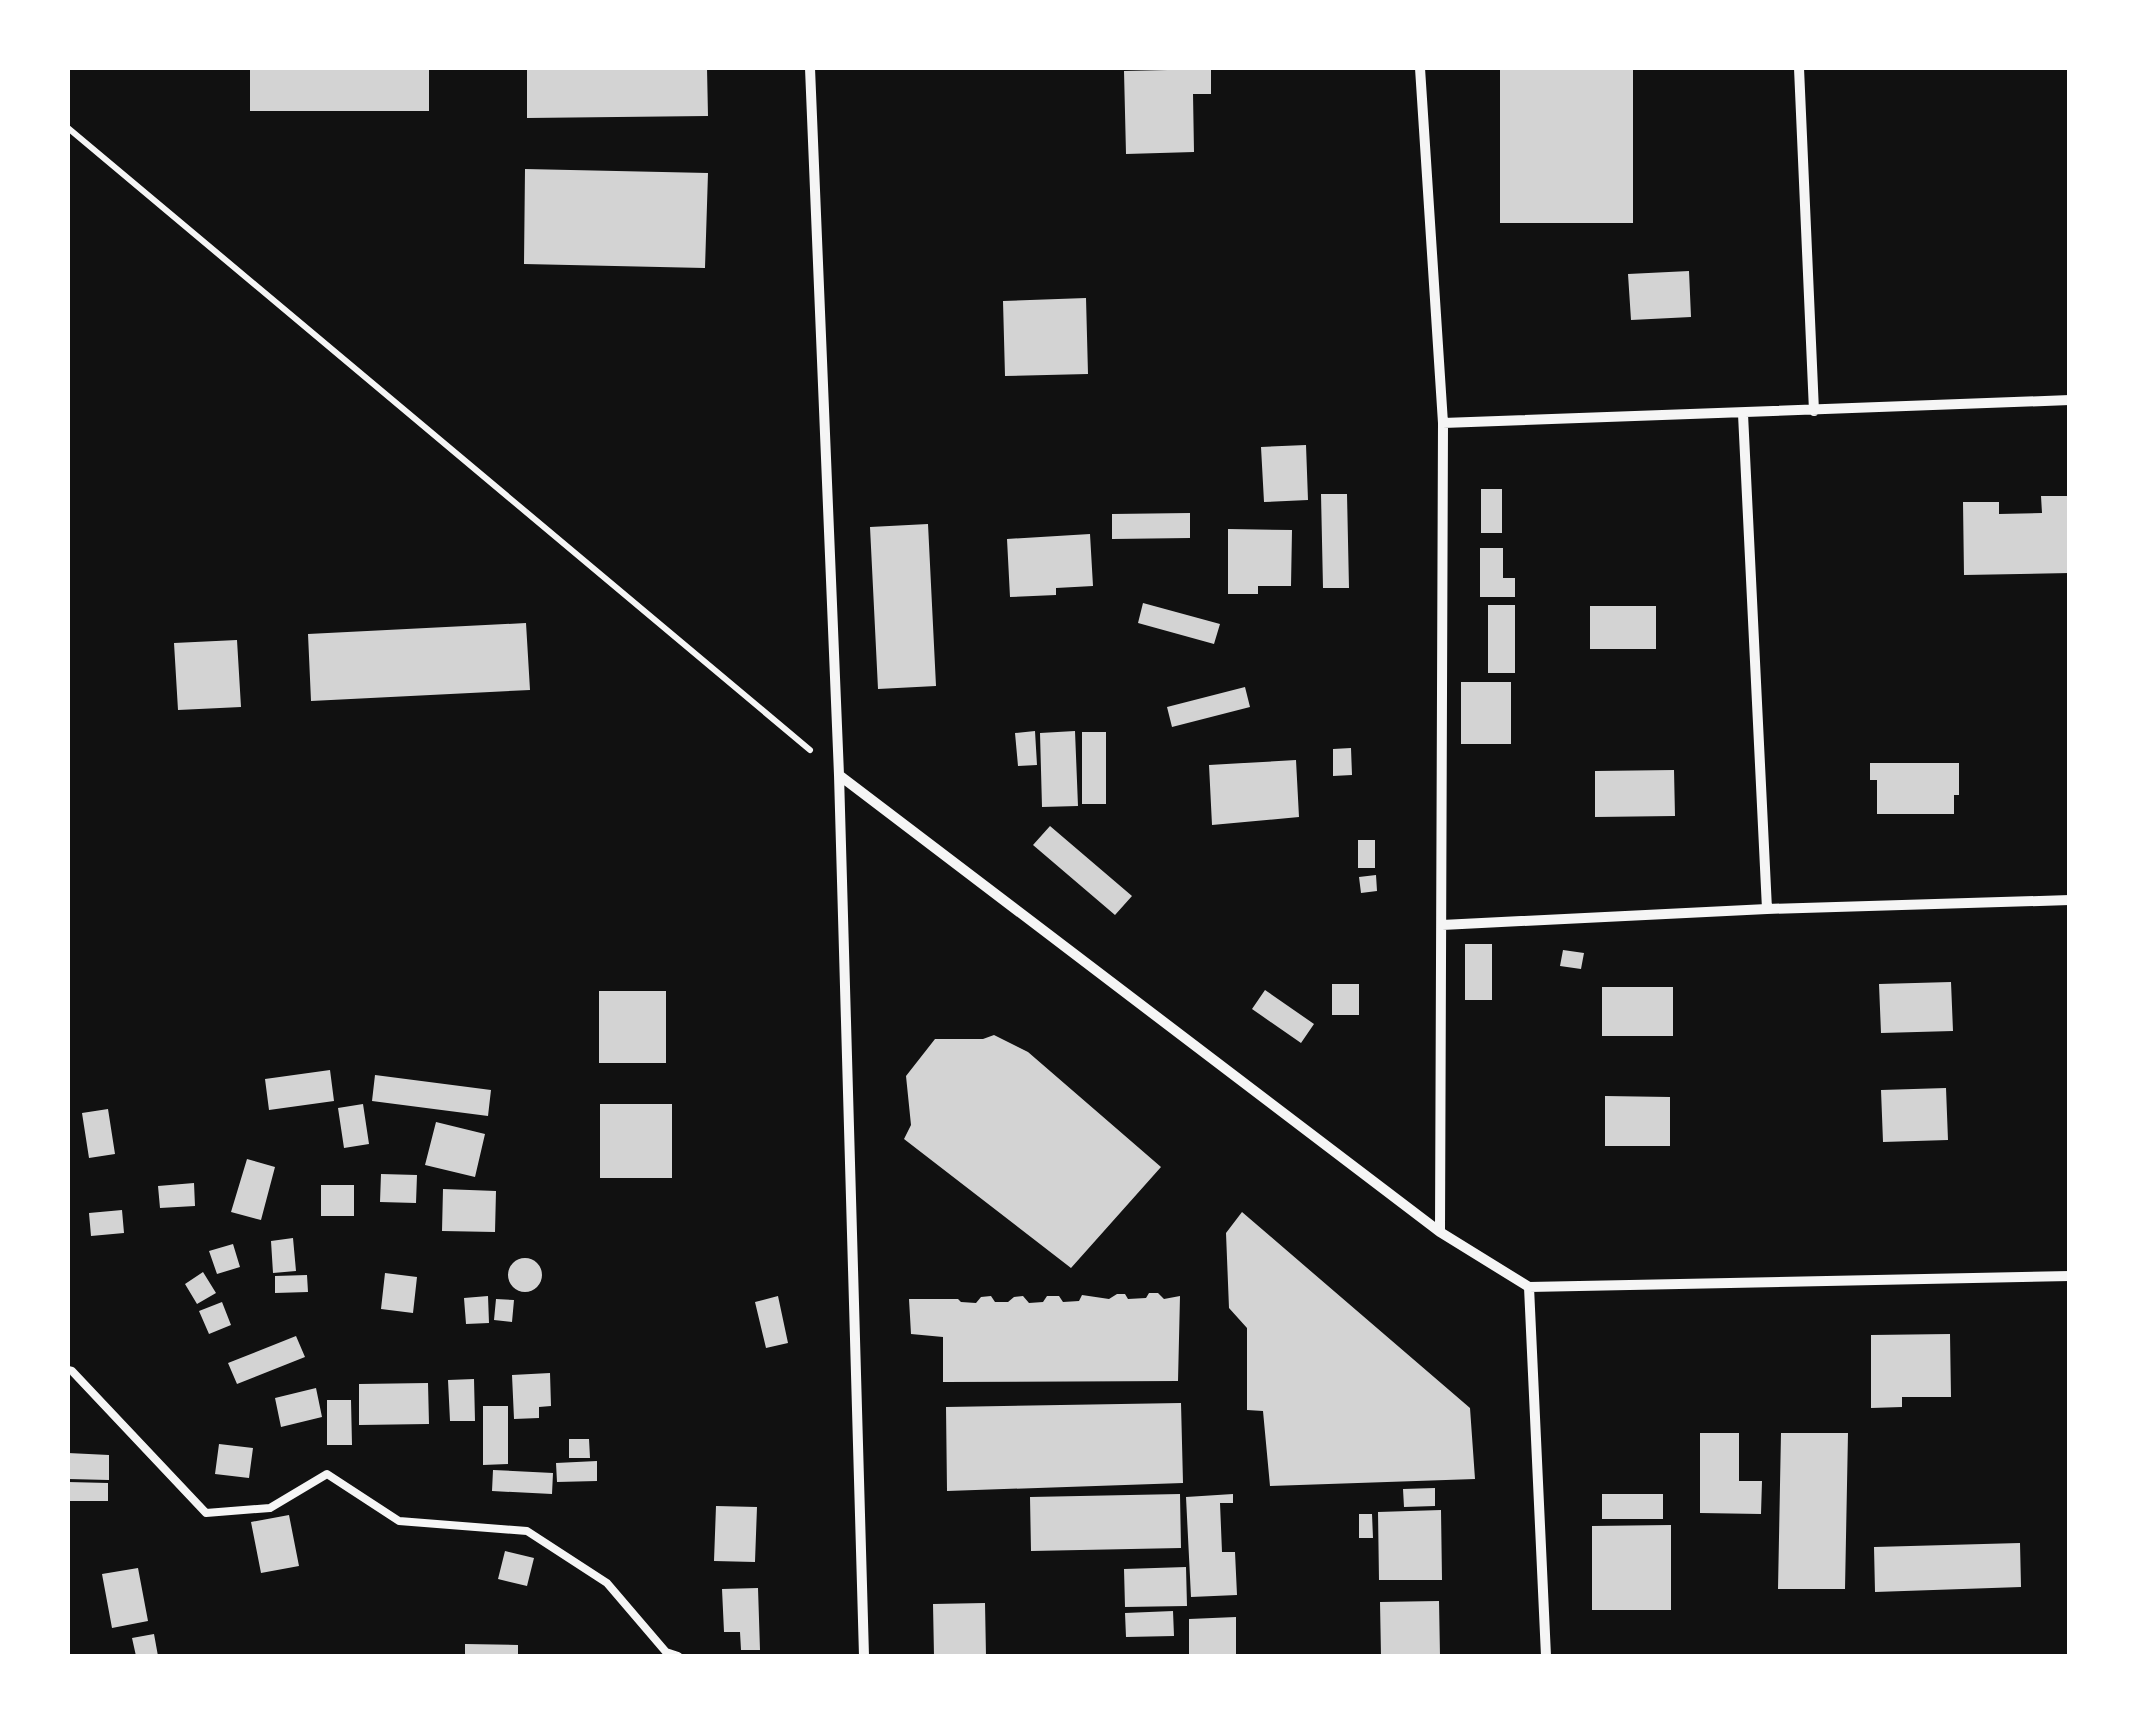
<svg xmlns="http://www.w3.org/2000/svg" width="2137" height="1724" font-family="'Space Grotesk',sans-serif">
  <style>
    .building { fill: #d3d3d3 }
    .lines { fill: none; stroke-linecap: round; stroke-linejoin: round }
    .path { stroke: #f5f5f5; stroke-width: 6 }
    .service { stroke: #f5f5f5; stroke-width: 8 }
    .minor { stroke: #f5f5f5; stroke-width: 10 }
  </style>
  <rect width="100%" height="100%" fill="#111"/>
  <path class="building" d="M 250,68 L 429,68 L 429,111 L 250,111 Z
    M 527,68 L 707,68 L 708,116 L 527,118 Z
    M 1500,68 L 1633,68 L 1633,223 L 1500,223 Z
    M 1211,69 L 1211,94 L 1193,94 L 1194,152 L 1126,154 L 1124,71 Z
    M 525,169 L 708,173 L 705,268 L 524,264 Z
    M 1689,271 L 1691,317 L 1631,320 L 1628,274 Z
    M 1086,298 L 1088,374 L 1005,376 L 1003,301 Z
    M 1306,445 L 1308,500 L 1264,502 L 1261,447 Z
    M 1481,489 L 1502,489 L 1502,533 L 1481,533 Z
    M 1321,494 L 1347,494 L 1349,588 L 1323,588 Z
    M 2041,496 L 2070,496 L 2070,573 L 1964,575 L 1963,502 L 1999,502 L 1999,514 L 2042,513 Z
    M 1190,513 L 1190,538 L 1112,539 L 1112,514 Z
    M 928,524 L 936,686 L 878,689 L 870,527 Z
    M 1228,529 L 1292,530 L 1291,586 L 1258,586 L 1258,594 L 1228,594 Z
    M 1090,534 L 1093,586 L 1056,588 L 1056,595 L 1010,597 L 1007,539 Z
    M 1480,548 L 1503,548 L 1503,578 L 1515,578 L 1515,597 L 1480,597 Z
    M 1143,603 L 1220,624 L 1214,644 L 1138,623 Z
    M 1488,605 L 1515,605 L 1515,673 L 1488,673 Z
    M 1590,606 L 1656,606 L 1656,649 L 1590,649 Z
    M 526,623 L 530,690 L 311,701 L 308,634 Z
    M 237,640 L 241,707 L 178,710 L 174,643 Z
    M 1461,682 L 1511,682 L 1511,744 L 1461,744 Z
    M 1245,687 L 1250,707 L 1172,727 L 1167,707 Z
    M 1035,731 L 1037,765 L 1018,766 L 1015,733 Z
    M 1075,731 L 1078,806 L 1042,807 L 1040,733 Z
    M 1082,732 L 1106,732 L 1106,804 L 1082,804 Z
    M 1351,748 L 1352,775 L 1333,776 L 1333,749 Z
    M 1296,760 L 1299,817 L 1212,825 L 1209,765 Z
    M 1870,763 L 1959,763 L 1959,795 L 1954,795 L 1954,814 L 1877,814 L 1877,780 L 1870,780 Z
    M 1674,770 L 1675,816 L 1595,817 L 1595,771 Z
    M 1050,826 L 1132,896 L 1115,915 L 1033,845 Z
    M 1358,840 L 1375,840 L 1375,868 L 1358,868 Z
    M 1376,875 L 1377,891 L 1361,893 L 1359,877 Z
    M 1465,944 L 1492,944 L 1492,1000 L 1465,1000 Z
    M 1563,950 L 1584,953 L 1581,969 L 1560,966 Z
    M 1951,982 L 1953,1031 L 1881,1033 L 1879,984 Z
    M 1332,984 L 1359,984 L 1359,1015 L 1332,1015 Z
    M 1602,987 L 1673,987 L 1673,1036 L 1602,1036 Z
    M 1265,990 L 1314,1024 L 1301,1043 L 1252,1009 Z
    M 599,991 L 666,991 L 666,1063 L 599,1063 Z
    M 994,1035 L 1028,1052 L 1161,1167 L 1071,1268 L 904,1139 L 911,1125 L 906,1076 L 935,1039 L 983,1039 Z
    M 330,1070 L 334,1101 L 269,1110 L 265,1079 Z
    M 375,1075 L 491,1090 L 488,1116 L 372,1101 Z
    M 1946,1088 L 1948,1140 L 1883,1142 L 1881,1090 Z
    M 1605,1096 L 1670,1097 L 1670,1146 L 1605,1146 Z
    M 363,1104 L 369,1144 L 344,1148 L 338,1108 Z
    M 600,1104 L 672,1104 L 672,1178 L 600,1178 Z
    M 108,1109 L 115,1154 L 89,1158 L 82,1113 Z
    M 436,1122 L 485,1134 L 475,1177 L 425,1165 Z
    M 247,1159 L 275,1167 L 261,1220 L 231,1212 Z
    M 381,1174 L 417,1175 L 416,1203 L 380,1202 Z
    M 194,1183 L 195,1206 L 160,1208 L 158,1186 Z
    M 321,1185 L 354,1185 L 354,1216 L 321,1216 Z
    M 443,1189 L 496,1191 L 495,1232 L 442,1231 Z
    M 122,1210 L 124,1233 L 91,1236 L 89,1213 Z
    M 1242,1212 L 1470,1408 L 1475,1479 L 1270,1486 L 1263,1411 L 1247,1410 L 1247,1328 L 1229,1308 L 1226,1233 Z
    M 293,1238 L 296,1271 L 273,1273 L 271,1241 Z
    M 233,1244 L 240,1267 L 217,1274 L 209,1251 Z
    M508 1275a17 17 0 1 1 34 0a17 17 0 1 1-34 0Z
    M 203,1272 L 216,1293 L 197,1304 L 185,1284 Z
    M 385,1273 L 417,1277 L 413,1313 L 381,1309 Z
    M 307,1275 L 308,1292 L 275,1293 L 275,1276 Z
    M 1149,1293 L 1158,1293 L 1164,1299 L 1180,1296 L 1178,1381 L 943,1382 L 943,1337 L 911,1334 L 909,1299 L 958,1299 L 961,1302 L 976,1303 L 981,1297 L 991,1296 L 995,1302 L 1008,1302 L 1014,1297 L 1023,1296 L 1029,1303 L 1043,1302 L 1047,1296 L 1059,1296 L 1063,1302 L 1079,1301 L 1082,1295 L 1109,1299 L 1117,1294 L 1125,1294 L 1128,1299 L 1146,1298 Z
    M 488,1296 L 489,1323 L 466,1324 L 464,1298 Z
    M 778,1296 L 788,1343 L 766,1348 L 755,1302 Z
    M 496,1299 L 514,1300 L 512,1322 L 494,1320 Z
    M 222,1302 L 231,1325 L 209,1334 L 199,1311 Z
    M 1950,1334 L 1951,1397 L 1902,1397 L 1902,1407 L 1871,1408 L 1871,1335 Z
    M 296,1336 L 305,1357 L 237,1384 L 228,1363 Z
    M 550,1373 L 551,1406 L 539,1407 L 539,1418 L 514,1419 L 512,1375 Z
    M 474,1379 L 475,1421 L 450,1421 L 448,1380 Z
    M 428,1383 L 429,1424 L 359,1425 L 359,1384 Z
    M 316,1388 L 322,1417 L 281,1427 L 275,1398 Z
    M 327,1400 L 351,1400 L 352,1445 L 327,1445 Z
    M 1181,1403 L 1183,1483 L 947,1491 L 946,1407 Z
    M 483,1406 L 508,1406 L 508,1464 L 483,1465 Z
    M 1700,1433 L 1739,1433 L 1739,1481 L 1762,1481 L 1761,1514 L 1700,1513 Z
    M 1781,1433 L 1848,1433 L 1845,1589 L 1778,1589 Z
    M 569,1439 L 589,1439 L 590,1458 L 569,1458 Z
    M 219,1444 L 253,1448 L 249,1478 L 215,1474 Z
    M 68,1453 L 109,1455 L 109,1480 L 68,1479 Z
    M 597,1461 L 597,1481 L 557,1482 L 556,1463 Z
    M 493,1470 L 553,1473 L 552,1494 L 492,1491 Z
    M 68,1482 L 108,1483 L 108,1501 L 68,1501 Z
    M 1435,1488 L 1435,1506 L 1404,1507 L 1403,1489 Z
    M 1180,1494 L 1181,1548 L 1031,1551 L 1030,1497 Z
    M 1233,1494 L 1233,1503 L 1220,1503 L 1222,1552 L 1235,1552 L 1237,1595 L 1191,1597 L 1186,1497 Z
    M 1602,1494 L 1663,1494 L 1663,1519 L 1602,1519 Z
    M 716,1506 L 757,1507 L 755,1562 L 714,1561 Z
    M 1441,1510 L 1442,1580 L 1379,1580 L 1378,1512 Z
    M 1359,1514 L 1372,1514 L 1373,1538 L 1359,1538 Z
    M 289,1515 L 299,1566 L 261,1573 L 251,1522 Z
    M 1671,1525 L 1671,1610 L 1592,1610 L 1592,1526 Z
    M 2020,1543 L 2021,1587 L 1875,1592 L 1874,1547 Z
    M 505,1551 L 534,1558 L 527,1586 L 498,1579 Z
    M 1186,1567 L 1187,1606 L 1125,1607 L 1124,1569 Z
    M 138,1568 L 148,1621 L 112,1628 L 102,1574 Z
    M 758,1588 L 760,1650 L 741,1650 L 740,1632 L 724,1632 L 722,1589 Z
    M 1439,1601 L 1440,1656 L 1381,1656 L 1380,1602 Z
    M 985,1603 L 986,1656 L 934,1656 L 933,1604 Z
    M 1173,1611 L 1174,1636 L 1126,1637 L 1125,1613 Z
    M 1236,1617 L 1236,1656 L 1189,1656 L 1189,1619 Z
    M 154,1634 L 158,1656 L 136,1656 L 132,1638 Z
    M 465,1644 L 518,1645 L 518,1656 L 465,1656 Z"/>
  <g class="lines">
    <path class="path" d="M 68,128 L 810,750"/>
    <path class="service" d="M 68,1370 L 72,1371 L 206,1513 L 270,1508 L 327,1474 L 399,1521 L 527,1531 L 607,1583 L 666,1652 L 678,1656"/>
    <path class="minor" d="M 810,68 L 839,775 L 864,1656
      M 1420,68 L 1443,423 L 1440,1232
      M 1799,68 L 1814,411
      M 1743,414 L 1767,909
      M 1443,423 L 2070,400
      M 839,775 L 1440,1232 L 1529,1287 L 2070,1276
      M 1442,925 L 1767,909 L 2070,900
      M 1529,1287 L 1546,1656"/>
  </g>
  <rect width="2137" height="1724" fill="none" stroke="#ffffff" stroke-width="140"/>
</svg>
